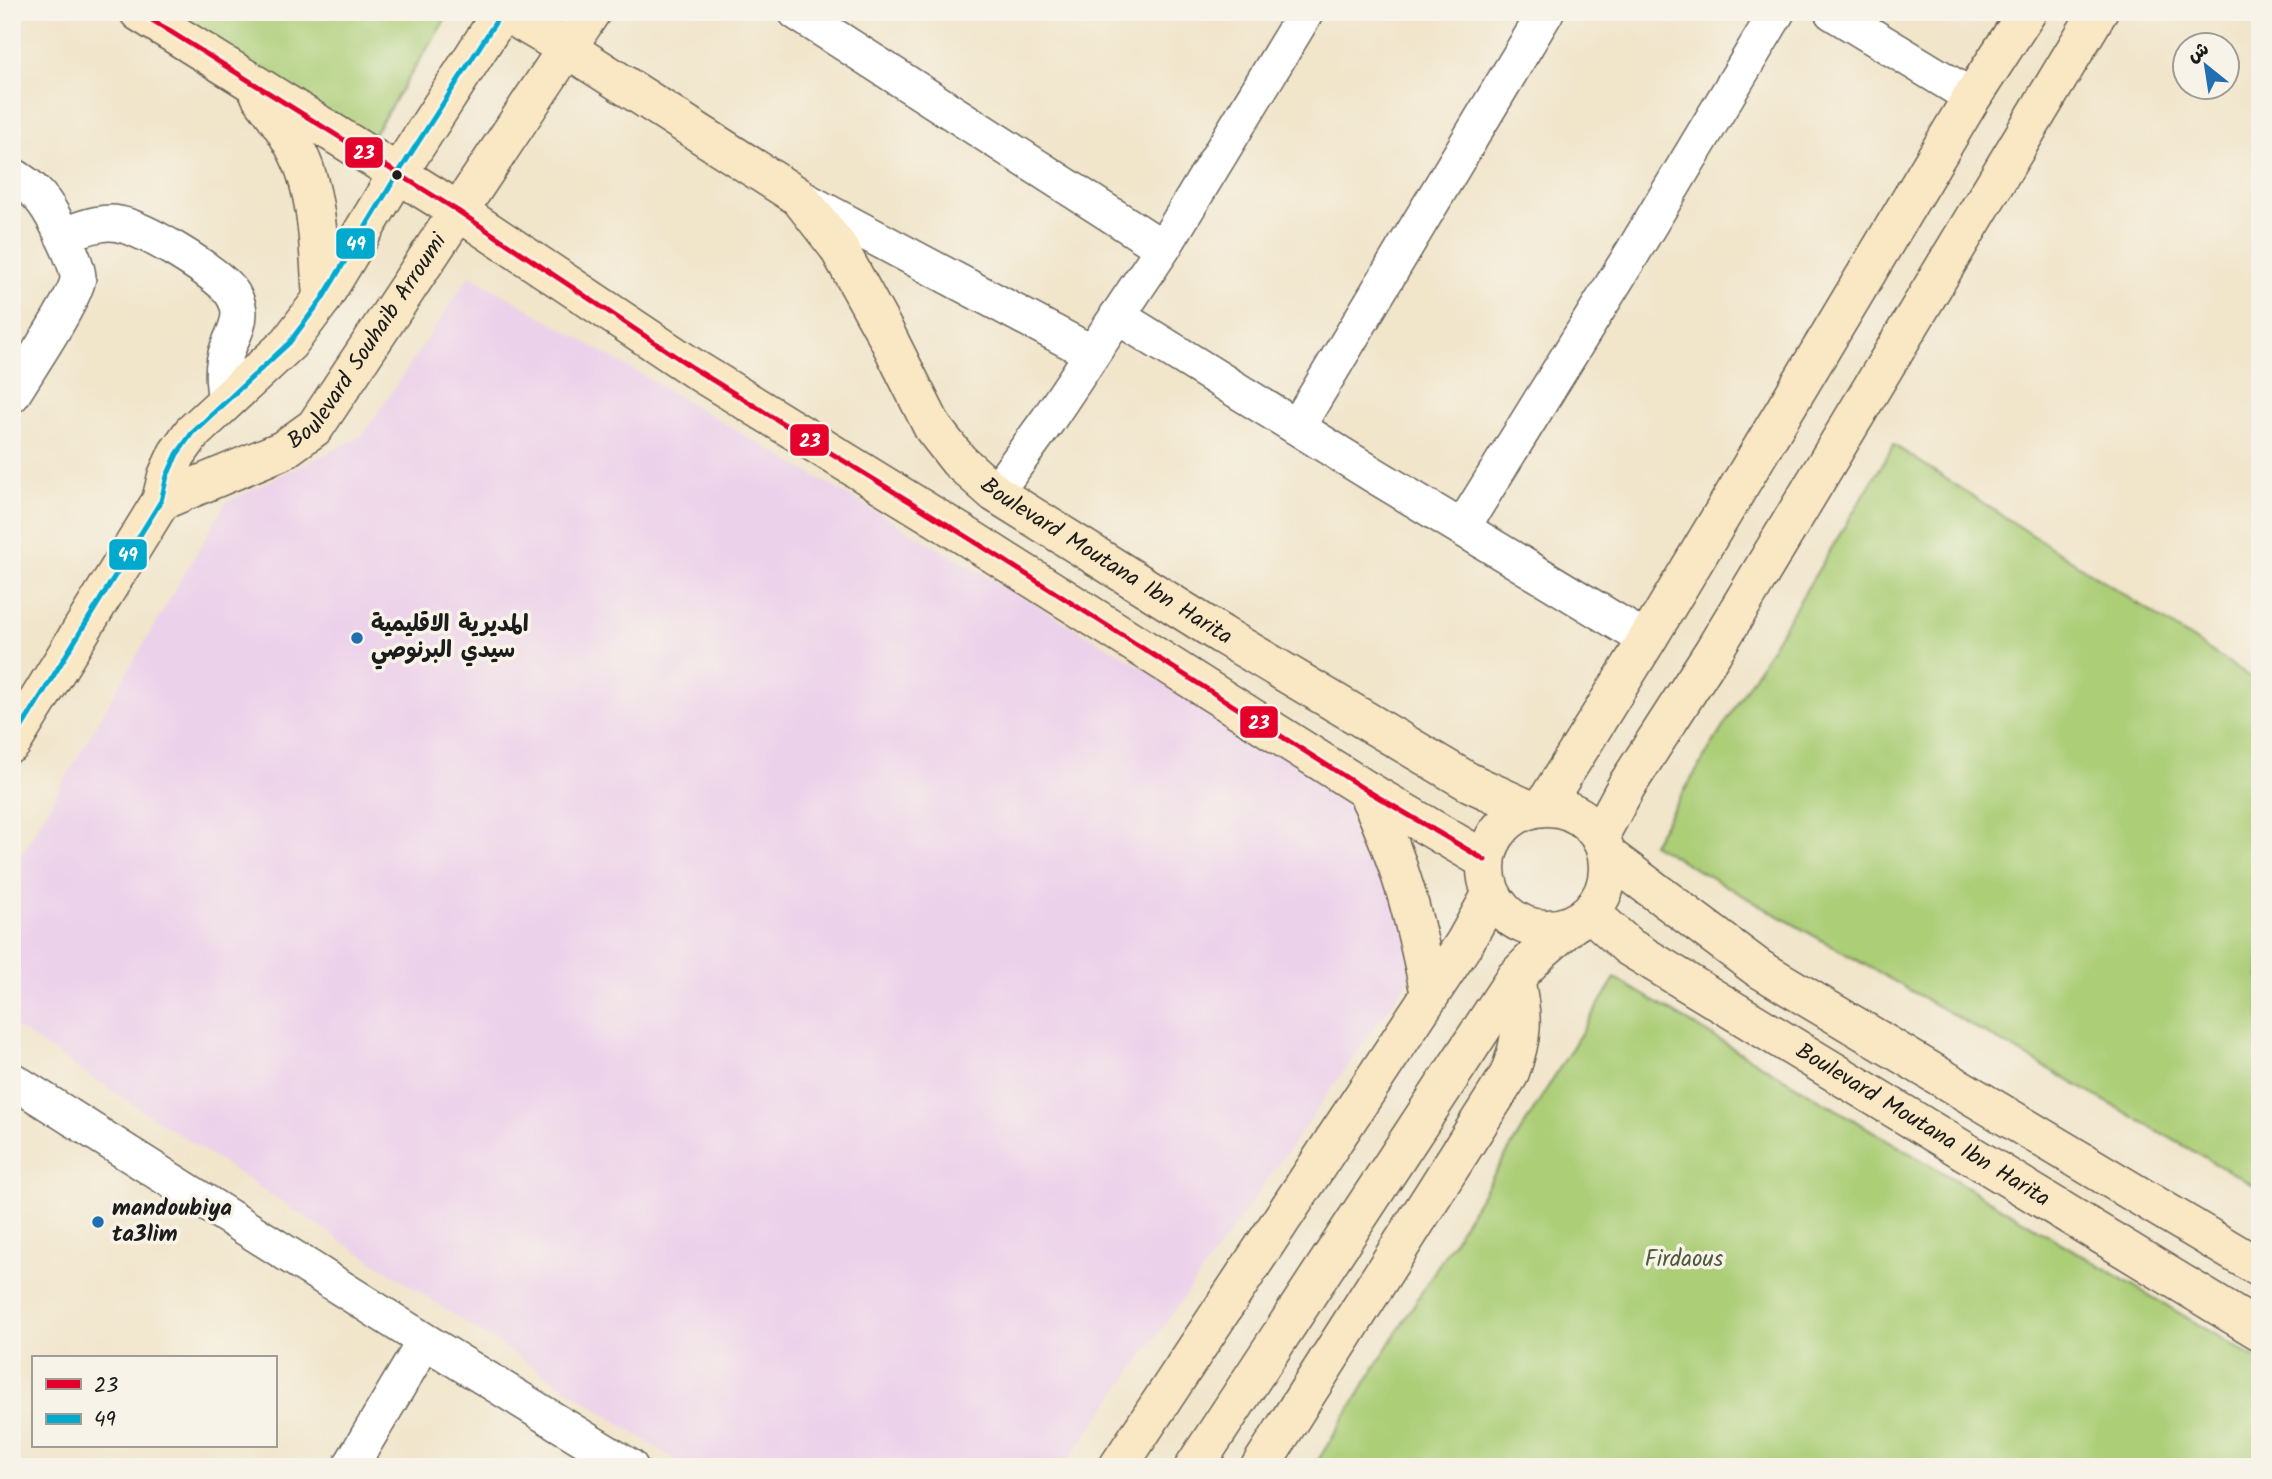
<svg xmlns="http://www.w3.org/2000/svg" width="2272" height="1479" font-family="Kalam,'Playpen Sans Arabic',sans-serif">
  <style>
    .built { fill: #ecd1ea }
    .green { fill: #acce77; stroke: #64754a; stroke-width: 2 }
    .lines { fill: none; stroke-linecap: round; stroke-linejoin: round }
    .street-casing { stroke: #676259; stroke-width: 38 }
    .secondary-casing { stroke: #676259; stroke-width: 41 }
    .street { stroke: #fff; stroke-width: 35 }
    .secondary { stroke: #fae7c3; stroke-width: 38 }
    .bus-1-casing { stroke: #f7f3e8; stroke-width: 10 }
    .bus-2-casing { stroke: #f7f3e8; stroke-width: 10 }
    .bus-1 { stroke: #e4002b; stroke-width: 5 }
    .bus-2 { stroke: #00a9ce; stroke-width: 5 }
    .bus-dot { fill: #1c1c1c; stroke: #f7f3e8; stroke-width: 2.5 }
    .poi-dot { fill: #1f6fb2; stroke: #f7f3e8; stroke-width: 2.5 }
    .labels { text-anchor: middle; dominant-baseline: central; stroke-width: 7; stroke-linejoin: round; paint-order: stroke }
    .street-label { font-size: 23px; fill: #1c1c1c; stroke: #f7f3e8 }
    .poi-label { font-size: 23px; font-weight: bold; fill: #1c1c1c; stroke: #f7f3e8; text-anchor: start }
    .park-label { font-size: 23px; fill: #4e5a3c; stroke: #f7f3e8 }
    .line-badge { stroke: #f7f3e8; stroke-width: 2.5 }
    .badge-label { font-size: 19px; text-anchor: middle; font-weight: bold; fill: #fff }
  </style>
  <rect width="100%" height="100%" fill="#f7f3e8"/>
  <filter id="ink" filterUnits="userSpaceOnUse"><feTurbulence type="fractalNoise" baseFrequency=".0143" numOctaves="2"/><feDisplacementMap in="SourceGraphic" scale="14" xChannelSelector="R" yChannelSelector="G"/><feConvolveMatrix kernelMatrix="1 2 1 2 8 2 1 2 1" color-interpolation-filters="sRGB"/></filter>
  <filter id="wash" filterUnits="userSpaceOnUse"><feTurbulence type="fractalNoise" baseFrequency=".00686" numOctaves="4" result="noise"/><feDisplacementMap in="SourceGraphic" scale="28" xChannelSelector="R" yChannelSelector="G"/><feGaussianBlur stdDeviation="1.57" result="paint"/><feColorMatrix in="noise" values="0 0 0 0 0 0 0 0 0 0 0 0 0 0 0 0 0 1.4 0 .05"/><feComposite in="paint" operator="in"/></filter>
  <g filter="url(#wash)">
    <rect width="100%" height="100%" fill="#f1e5ca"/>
    <path class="built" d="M 470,275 L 1376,803 L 1425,957 L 1064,1467 L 686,1467 L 12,1025 L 12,870 L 226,502 L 362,436 Z"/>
    <path class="green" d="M 143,12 L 450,12 L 363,151 Z
      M 1894,445 L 2260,683 L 2260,1189 L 1652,844 Z
      M 1615,978 L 2260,1361 L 2260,1467 L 1314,1467 Z"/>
  </g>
  <g filter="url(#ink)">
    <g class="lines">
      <g class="street-casing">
        <path id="street" d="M 796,12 L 1163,248
          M 1832,12 L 1972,97
          M 12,175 C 36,189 46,202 58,226 C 64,239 77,263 78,277 C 78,295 24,375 12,395
          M 799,197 L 1092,353
          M 62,235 C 80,230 101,220 119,224 C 146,229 210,269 229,289 C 234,295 239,305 239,313 C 239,327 232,336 228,348 C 221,366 223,383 226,401
          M 1117,316 L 1374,475 L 1647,640
          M 1297,427 L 1546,12
          M 995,493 L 1048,420 L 1163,248 L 1306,12
          M 1462,528 L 1633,252 L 1777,12
          M 12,1080 L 425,1341 L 630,1467
          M 350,1467 L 425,1341"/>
      </g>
      <g class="secondary-casing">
        <g id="secondary">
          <path d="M 139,12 L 458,211 L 693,368 L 969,538 L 1366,790 L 1485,860"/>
          <path id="s1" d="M 505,12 L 568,49 L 799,197 L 838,247 L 887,336 L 933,428 L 959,461 L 995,493 L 1222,635 L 1469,782 L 1528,809"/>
          <path d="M 260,95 C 278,118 295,142 305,170 C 319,211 319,257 322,299"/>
          <path id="s2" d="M 161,501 L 283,450 L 315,427 L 591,12"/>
          <path d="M 12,743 L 161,501 L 167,476 L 177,454 L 192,433 L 289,343 L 322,299 L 397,175 L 502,12"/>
          <path d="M 1366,790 C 1400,858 1415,920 1430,995"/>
          <path d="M 1544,806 L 1647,640 L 1972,97 L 2027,12"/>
          <circle cx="1547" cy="868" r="61"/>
          <path d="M 1600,835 L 1627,785 L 1713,652 L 2098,12"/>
          <path d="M 1608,856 L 1758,968 L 2260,1268"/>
          <path id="s3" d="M 1590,912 L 1629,947 L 2260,1331"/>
          <path d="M 1118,1467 L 1465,942 L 1491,895"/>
          <path d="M 1194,1467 L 1515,978 L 1541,951 L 1572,924"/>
          <path d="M 1260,1467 L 1509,1075 C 1524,1035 1523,1019 1515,978"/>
        </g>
      </g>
      <use href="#street" class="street"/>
      <use href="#secondary" class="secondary"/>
      <g class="bus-1-casing">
        <path id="bus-1" d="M 139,12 L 458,211 L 693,368 L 969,538 L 1366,790 L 1485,860"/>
      </g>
      <g class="bus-2-casing">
        <path id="bus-2" d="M 12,743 L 161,501 L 167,476 L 177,454 L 192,433 L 289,343 L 322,299 L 397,175 L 502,12"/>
      </g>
      <use href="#bus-1" class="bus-1"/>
      <use href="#bus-2" class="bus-2"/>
    </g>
  </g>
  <circle class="bus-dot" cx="397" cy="175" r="6"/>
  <g class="poi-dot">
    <circle cx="357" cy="638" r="7"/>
    <circle cx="98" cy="1222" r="7"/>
  </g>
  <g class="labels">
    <g class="street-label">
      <text stroke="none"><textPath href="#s2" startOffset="271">Boulevard Souhaib Arroumi</textPath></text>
      <text stroke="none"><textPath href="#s1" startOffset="836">Boulevard Moutana Ibn Harita</textPath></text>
      <text stroke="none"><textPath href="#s3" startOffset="396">Boulevard Moutana Ibn Harita</textPath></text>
    </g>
    <g class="poi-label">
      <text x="371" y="625">المديرية الاقليمية<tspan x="371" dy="26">سيدي البرنوصي</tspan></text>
      <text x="112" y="1209">mandoubiya<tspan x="112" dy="26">ta3lim</tspan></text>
    </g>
    <g class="park-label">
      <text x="1684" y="1260">Firdaous</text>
    </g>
  </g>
  <g class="line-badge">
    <rect x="344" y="136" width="40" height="33" rx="7" fill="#e4002b"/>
    <rect x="335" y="227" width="41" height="33" rx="7" fill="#00a9ce"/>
    <rect x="789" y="423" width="41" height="34" rx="7" fill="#e4002b"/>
    <rect x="108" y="538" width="40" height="33" rx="7" fill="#00a9ce"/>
    <rect x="1239" y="705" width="40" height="34" rx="7" fill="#e4002b"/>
  </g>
  <g class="badge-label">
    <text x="364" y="159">23</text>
    <text x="356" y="250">49</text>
    <text x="810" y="447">23</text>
    <text x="128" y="561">49</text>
    <text x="1259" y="729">23</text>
  </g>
  <rect width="2272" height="1479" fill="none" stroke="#f7f3e8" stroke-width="42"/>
  <rect x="32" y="1356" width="245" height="91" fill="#f7f3e8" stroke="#9f9d96" stroke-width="2"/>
  <rect x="46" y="1379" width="35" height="10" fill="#e4002b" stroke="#9f9d96" stroke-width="2"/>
  <text x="94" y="1392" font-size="21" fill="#1c1c1c">23</text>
  <rect x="46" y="1414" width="35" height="10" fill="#00a9ce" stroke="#9f9d96" stroke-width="2"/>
  <text x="94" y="1426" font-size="21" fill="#1c1c1c">49</text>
  <g transform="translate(2206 66) rotate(330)"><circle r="33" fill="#f7f3e8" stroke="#9f9d96" stroke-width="2"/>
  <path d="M0-5L12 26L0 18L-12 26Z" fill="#1f6fb2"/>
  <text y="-10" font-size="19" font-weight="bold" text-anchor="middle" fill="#1c1c1c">ش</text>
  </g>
</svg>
